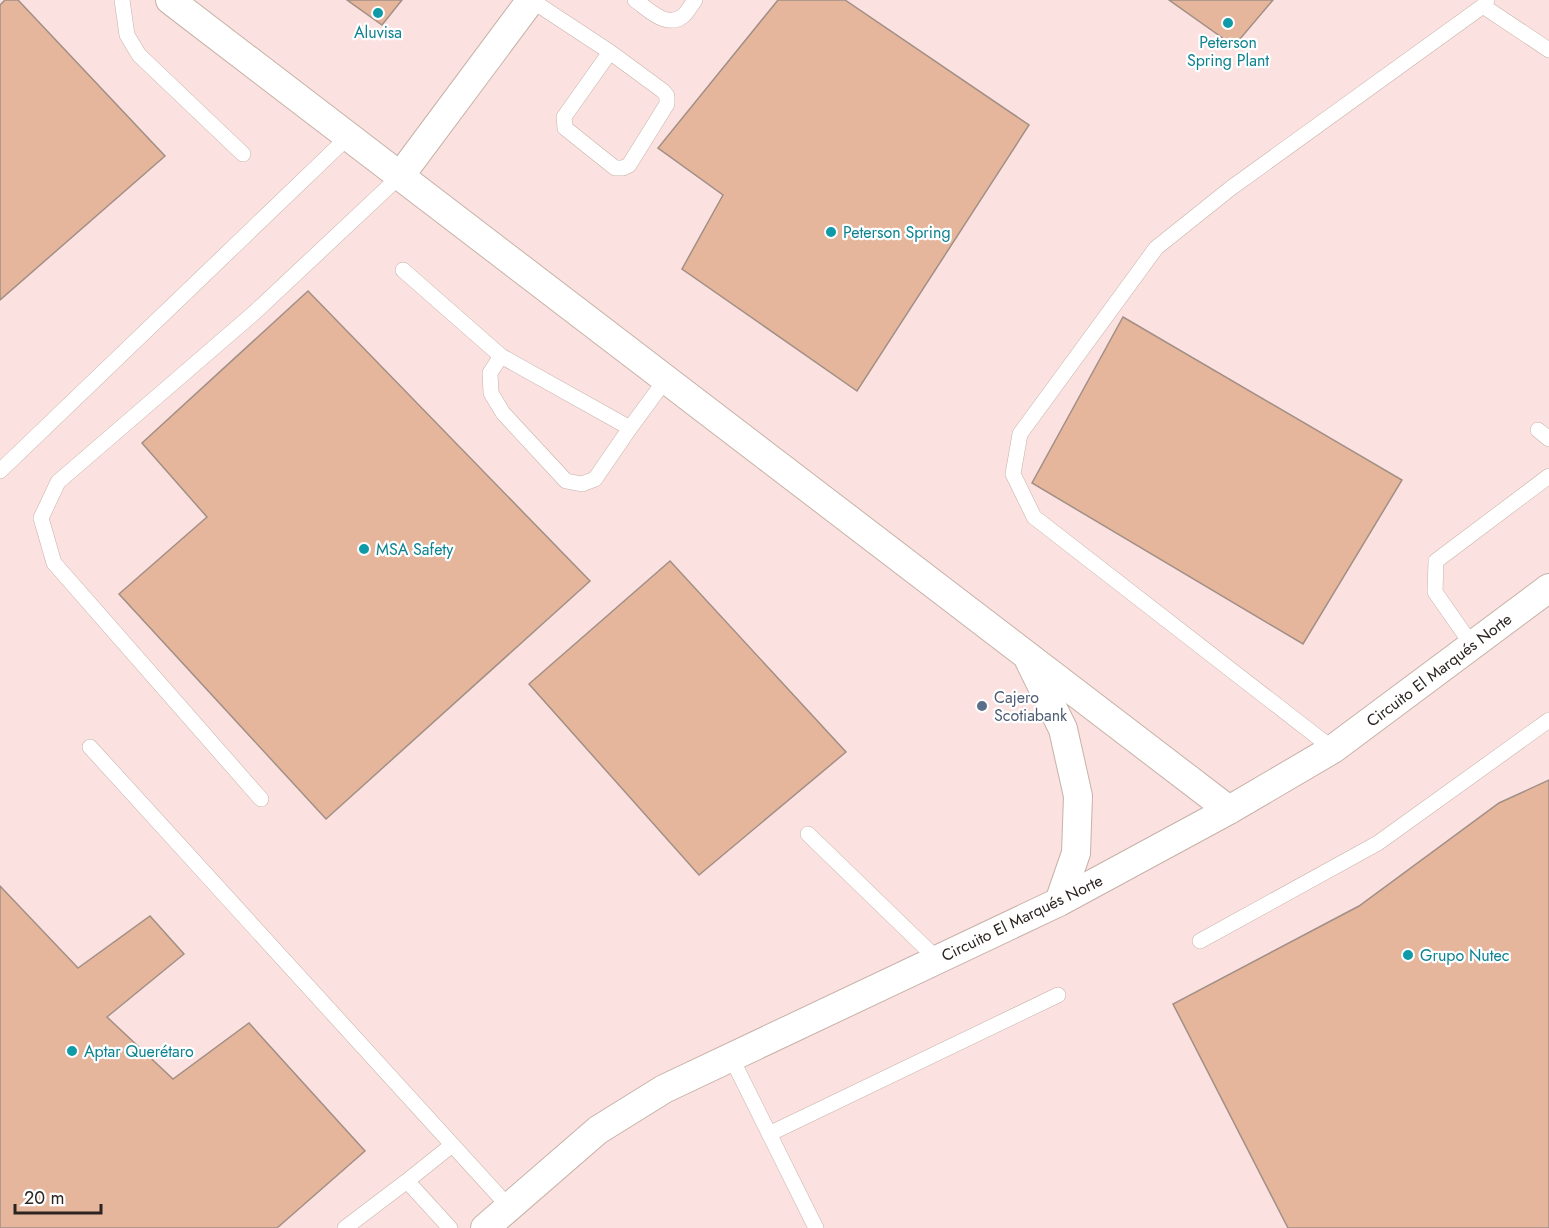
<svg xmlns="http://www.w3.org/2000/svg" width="1549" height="1228" font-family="Jost,sans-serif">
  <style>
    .industrial { fill: #fce1e1 }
    .building { fill: #e5b69c; stroke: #a28f85; stroke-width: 1.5 }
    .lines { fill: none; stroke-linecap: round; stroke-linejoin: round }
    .service-casing { stroke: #c6b2a7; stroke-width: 16 }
    .minor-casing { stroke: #c6b2a7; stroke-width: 30 }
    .service { stroke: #fff; stroke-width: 15 }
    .minor { stroke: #fff; stroke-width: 28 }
    .culture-dot { fill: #0f9aa8; stroke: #fff; stroke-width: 2 }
    .service-dot { fill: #5c6f8a; stroke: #fff; stroke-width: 2 }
    .labels { text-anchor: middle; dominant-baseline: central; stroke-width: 4.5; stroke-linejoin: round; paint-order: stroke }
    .culture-label { font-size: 16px; fill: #0d838f; stroke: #fff; text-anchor: start }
    .street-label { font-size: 16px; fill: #2c2420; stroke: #fff }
    .service-label { font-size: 16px; fill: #4e5e75; stroke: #fff; text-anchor: start }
  </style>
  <rect width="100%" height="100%" fill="#ffeee6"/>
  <path class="industrial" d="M 0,0 L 1549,0 L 1549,1228 L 0,1228 Z"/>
  <path class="building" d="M 5,0 L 18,0 L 165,156 L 0,300 L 0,5 Z
    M 347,0 L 402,0 L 382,25 Z
    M 778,0 L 845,0 L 1029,125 L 857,391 L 682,269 L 723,195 L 658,148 Z
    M 1169,0 L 1273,0 L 1234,46 Z
    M 308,291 L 590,581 L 326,819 L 119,594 L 207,517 L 142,443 Z
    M 1123,317 L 1402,480 L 1303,644 L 1032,483 Z
    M 670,561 L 846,752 L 699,875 L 529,684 Z
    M 1549,780 L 1549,1228 L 1288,1228 L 1173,1004 L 1359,906 L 1499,803 Z
    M 0,886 L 78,968 L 150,916 L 184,954 L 107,1017 L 173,1079 L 249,1023 L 365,1151 L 277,1228 L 0,1228 Z"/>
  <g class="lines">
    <g class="service-casing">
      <path id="service" d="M 122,0 L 127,35 L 139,55 L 243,154
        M 531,0 L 610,52 L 564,117 L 565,128 L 615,168 L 623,168 L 629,165 L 667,104 L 667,96 L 663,91 L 610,52
        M 635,0 C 648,9 666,29 683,16 C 688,12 691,5 695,0
        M 1487,0 L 1483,6 L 1549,50
        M 403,270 L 501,356 L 630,428 L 666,379
        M 501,356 L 490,373 L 491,393 L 503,413 L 566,481 L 582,484 L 595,479 L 630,428
        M 1538,430 L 1549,439
        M 0,471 L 349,136
        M 1472,645 L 1435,592 L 1436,561 L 1549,476
        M 90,747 L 509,1207
        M 1333,749 L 1034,517 L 1013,474 L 1020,434 L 1156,248 L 1231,188 L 1483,6
        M 261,799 L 54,563 L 41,518 L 58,482 L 254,313 L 400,176
        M 808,834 L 937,959
        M 1200,941 L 1378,843 L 1549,720
        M 731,1057 L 816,1228
        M 769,1134 L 1058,995
        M 407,1181 L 452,1145
        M 345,1228 L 407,1181 L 450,1228"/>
    </g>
    <g class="minor-casing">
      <path id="minor" d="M 170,0 L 1229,810
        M 400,176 L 531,0
        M 1029,660 L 1063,729 L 1078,796 L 1076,853 L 1059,902
        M 485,1228 L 598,1130 L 664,1089 L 1059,902 L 1229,810 L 1333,749 L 1549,588"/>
    </g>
    <use href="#service" class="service"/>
    <use href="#minor" class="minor"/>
  </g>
  <g class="culture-dot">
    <circle cx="378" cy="13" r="6"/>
    <circle cx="1228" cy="23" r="6"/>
    <circle cx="831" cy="232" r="6"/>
    <circle cx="364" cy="549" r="6"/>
    <circle cx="1408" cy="955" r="6"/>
    <circle cx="72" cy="1051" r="6"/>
  </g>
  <circle class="service-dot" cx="982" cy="706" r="6"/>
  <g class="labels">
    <g class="culture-label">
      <text x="378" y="32" text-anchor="middle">Aluvisa</text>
      <text x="1228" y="42" text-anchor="middle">Peterson<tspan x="1228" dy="18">Spring Plant</tspan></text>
      <text x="843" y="232">Peterson Spring</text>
      <text x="376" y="549">MSA Safety</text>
      <text x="1420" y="955">Grupo Nutec</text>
      <text x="84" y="1051">Aptar Querétaro</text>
    </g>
    <g class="street-label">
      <text transform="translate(1439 670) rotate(-37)">Circuito El Marqués Norte</text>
      <text transform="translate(1022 918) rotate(-26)">Circuito El Marqués Norte</text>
    </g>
    <g class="service-label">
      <text x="994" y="697">Cajero<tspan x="994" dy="18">Scotiabank</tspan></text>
    </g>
  </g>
  <path d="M15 1204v9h86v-9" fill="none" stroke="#2c2420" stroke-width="3"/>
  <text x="24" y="1204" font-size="18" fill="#2c2420" stroke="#ffffff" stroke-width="4.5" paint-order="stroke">20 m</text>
</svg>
